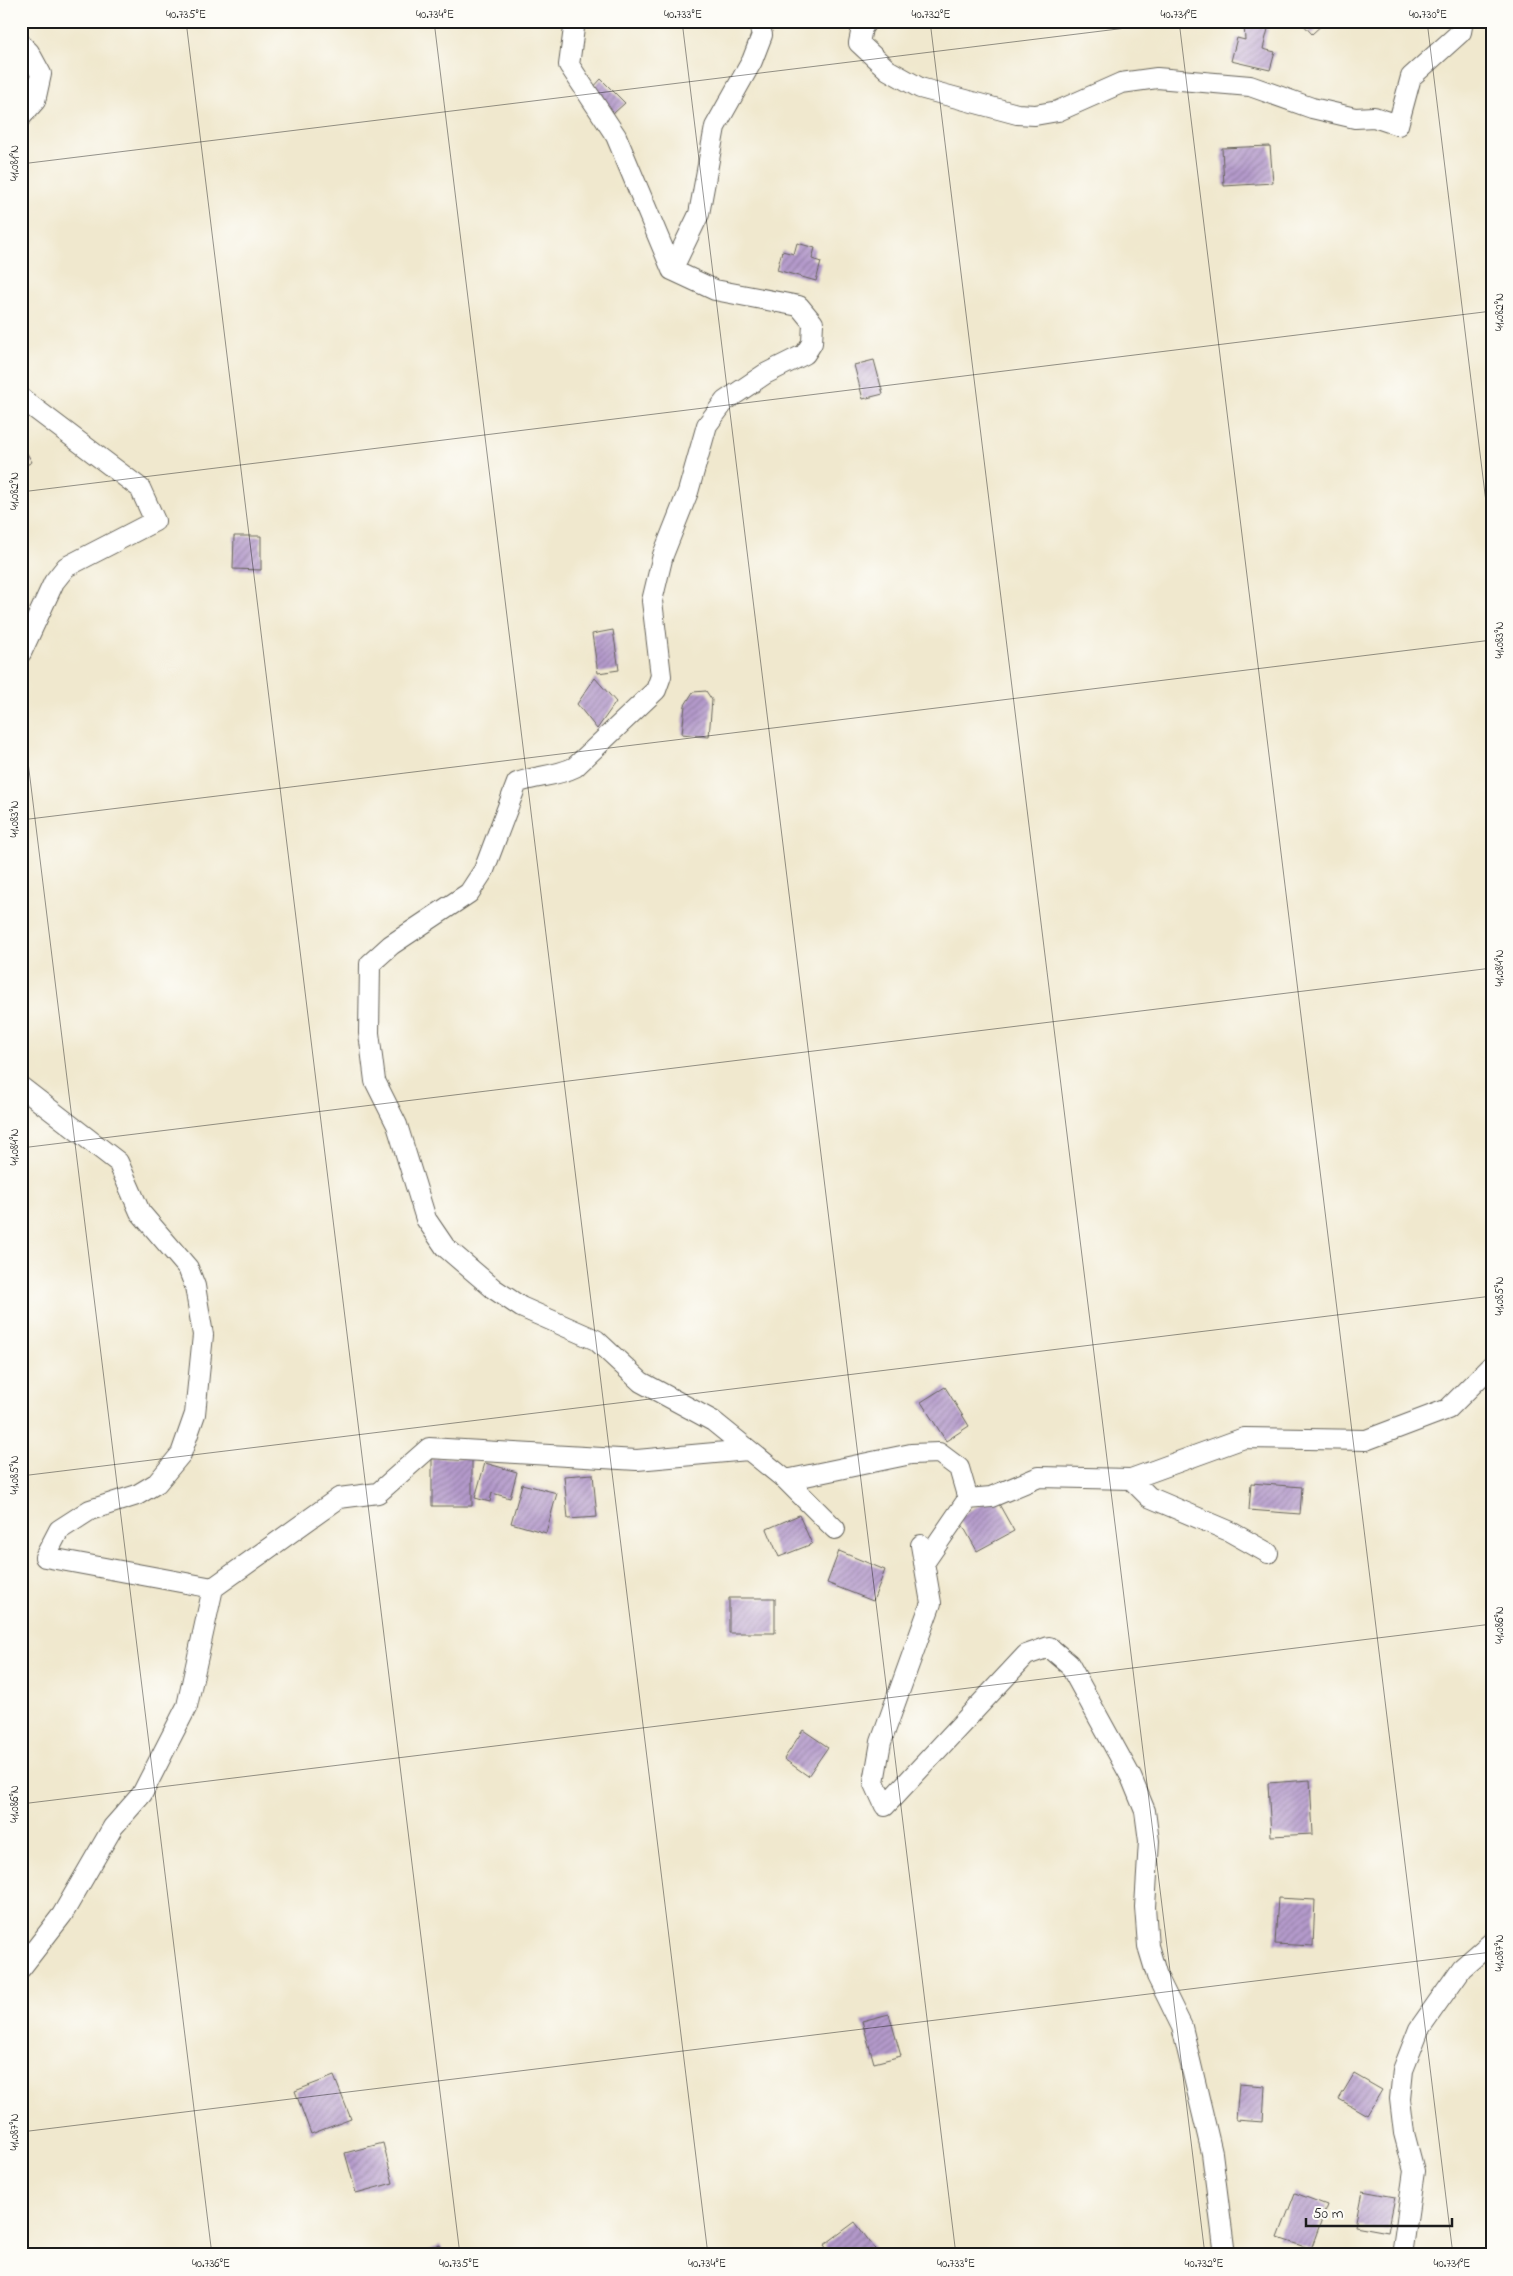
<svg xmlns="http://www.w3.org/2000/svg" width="1513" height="2276" font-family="'Indie Flower',sans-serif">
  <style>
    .building { fill: url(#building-hatch) }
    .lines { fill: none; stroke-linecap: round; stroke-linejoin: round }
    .street-casing { stroke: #66635a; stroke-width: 22 }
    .street { stroke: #fff; stroke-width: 20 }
    .ticks { fill: none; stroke: #1c1c1c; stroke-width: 1; stroke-opacity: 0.45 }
    .neatline { fill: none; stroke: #1c1c1c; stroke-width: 2 }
    .ticks-label { font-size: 12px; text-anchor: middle; fill: #1c1c1c }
  </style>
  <defs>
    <pattern id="building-hatch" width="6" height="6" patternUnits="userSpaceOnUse" patternTransform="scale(1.25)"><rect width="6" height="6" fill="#b49acb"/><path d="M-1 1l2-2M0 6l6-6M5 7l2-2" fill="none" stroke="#927da4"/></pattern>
  </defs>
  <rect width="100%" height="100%" fill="#fdfcf7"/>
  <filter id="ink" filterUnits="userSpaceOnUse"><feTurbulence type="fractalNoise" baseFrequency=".02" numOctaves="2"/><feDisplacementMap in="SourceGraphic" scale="10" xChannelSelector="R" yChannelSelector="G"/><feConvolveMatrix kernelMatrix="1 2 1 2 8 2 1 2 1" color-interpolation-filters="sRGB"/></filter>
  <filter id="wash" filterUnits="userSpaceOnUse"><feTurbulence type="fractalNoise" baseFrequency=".0096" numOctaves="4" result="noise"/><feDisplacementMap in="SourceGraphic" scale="20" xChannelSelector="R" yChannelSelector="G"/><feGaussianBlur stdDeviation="1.12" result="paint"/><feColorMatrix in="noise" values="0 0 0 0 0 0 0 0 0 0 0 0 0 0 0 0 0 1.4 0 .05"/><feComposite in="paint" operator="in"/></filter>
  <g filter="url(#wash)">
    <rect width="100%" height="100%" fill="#f0e8ce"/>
    <g id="blocks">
      <path class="building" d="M 1300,21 L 1323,21 L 1324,23 L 1312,34 Z
        M 1244,24 L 1268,29 L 1263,49 L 1275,52 L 1270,70 L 1231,61 L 1237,38 L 1245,40 Z
        M 601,79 L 625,103 L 614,113 L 591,90 Z
        M 1270,146 L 1273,183 L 1224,186 L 1222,148 Z
        M 797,243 L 815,248 L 812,259 L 821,262 L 816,281 L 777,270 L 782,251 L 794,254 Z
        M 874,360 L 883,394 L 863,399 L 854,365 Z
        M 21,443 L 32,462 L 21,468 Z
        M 234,536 L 261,536 L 261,570 L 233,569 Z
        M 613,630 L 619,670 L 598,673 L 592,634 Z
        M 595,678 L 616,702 L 597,729 L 577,704 Z
        M 706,691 L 712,700 L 709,737 L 682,734 L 685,705 L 693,692 Z
        M 945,1387 L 969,1426 L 946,1441 L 921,1402 Z
        M 432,1458 L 472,1458 L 472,1506 L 432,1506 Z
        M 485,1463 L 517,1472 L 510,1498 L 492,1493 L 490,1502 L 475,1498 Z
        M 593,1474 L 597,1517 L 568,1519 L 564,1476 Z
        M 1251,1483 L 1302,1487 L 1300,1514 L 1249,1510 Z
        M 522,1484 L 557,1493 L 546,1533 L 511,1523 Z
        M 995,1497 L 1014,1531 L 977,1551 L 958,1517 Z
        M 799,1515 L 812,1544 L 779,1557 L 767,1529 Z
        M 839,1551 L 885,1570 L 873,1601 L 827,1583 Z
        M 729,1598 L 775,1598 L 775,1633 L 729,1633 Z
        M 803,1730 L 828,1747 L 808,1776 L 784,1759 Z
        M 1310,1780 L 1313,1834 L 1271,1836 L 1268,1783 Z
        M 1278,1898 L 1315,1900 L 1313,1946 L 1275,1944 Z
        M 889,2014 L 901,2056 L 874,2063 L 862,2021 Z
        M 1354,2074 L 1382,2090 L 1367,2115 L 1339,2099 Z
        M 334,2076 L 351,2119 L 311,2134 L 295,2091 Z
        M 1239,2084 L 1265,2086 L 1263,2122 L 1236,2120 Z
        M 383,2143 L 393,2183 L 356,2193 L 345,2153 Z
        M 1362,2191 L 1395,2197 L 1388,2232 L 1355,2226 Z
        M 1295,2193 L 1327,2205 L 1311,2249 L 1278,2238 Z
        M 855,2222 L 875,2249 L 868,2255 L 831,2255 L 824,2245 Z
        M 440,2245 L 445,2255 L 418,2255 Z"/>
    </g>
  </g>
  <g filter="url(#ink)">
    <use href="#blocks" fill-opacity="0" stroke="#66635a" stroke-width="1"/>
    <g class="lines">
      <g class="street-casing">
        <path id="street" d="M 575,21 L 569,65 L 616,136 L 672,270 L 715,290 L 799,306 L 813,323 L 812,343 L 805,354 L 765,374 L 725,401 L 707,425 L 688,492 L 663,555 L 652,601 L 661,676 L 656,690 L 575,767 C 555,777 537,775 517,783 L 484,870 L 469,893 L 391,945 L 370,964 L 369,1033 L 375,1081 L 397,1125 L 426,1219 L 445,1247 L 494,1289 L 521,1307 L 596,1340 L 641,1382 L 713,1421 L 786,1480 L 835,1529
          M 867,21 L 862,28 L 859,43 L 888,70 L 920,88 L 1017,114 L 1035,115 L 1058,111 L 1121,83 L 1157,78 L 1250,86 L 1312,108 L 1355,118 L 1374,117 L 1398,125 L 1411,77 L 1461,32 L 1463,21
          M 21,44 L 29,52 L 41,74 L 35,101 L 21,117
          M 672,270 L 699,214 L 715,127 L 752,61 L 762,35 L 758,21
          M 21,398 L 140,488 L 155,521 L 66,567 L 54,582 L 21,653
          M 21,1087 L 118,1162 L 140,1212 L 188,1268 L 195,1286 L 203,1335 L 195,1414 L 181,1454 L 157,1483 L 137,1495 L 90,1510 L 59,1530 L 45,1557 L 213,1588
          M 1131,1479 L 1149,1497 L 1229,1531 L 1268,1553
          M 786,1480 L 911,1454 L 939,1453 L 959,1468 L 968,1499
          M 921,1545 L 931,1603 L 881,1742 L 874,1782 L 885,1806 L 1026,1655 L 1049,1647 L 1069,1664 L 1131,1777 L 1145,1811 L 1149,1841 L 1145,1907 L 1148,1946 L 1157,1976 L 1182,2027 L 1212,2153 L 1225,2255
          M 924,1563 L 968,1499 L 991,1497 L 1039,1477 L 1131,1479 L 1244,1438 L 1366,1440 L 1448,1409 L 1492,1365
          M 21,1968 L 62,1915 L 113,1827 L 142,1794 L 187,1706 L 213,1588 L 339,1498 L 378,1493 L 429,1448 L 637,1460 L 748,1450
          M 1402,2255 L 1414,2171 L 1404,2133 L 1400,2099 L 1403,2070 L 1419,2029 L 1462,1968 L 1492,1942"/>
      </g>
      <use href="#street" class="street"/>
    </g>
  </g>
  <path class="ticks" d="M 186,21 L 460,2255M 434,21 L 708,2255M 682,21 L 956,2255M 930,21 L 1205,2255M 1179,21 L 1453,2255M 1427,21 L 1492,551M 21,164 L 1183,21M 21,492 L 1492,311M 21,705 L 212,2255M 21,820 L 1492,640M 21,1148 L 1492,968M 21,1476 L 1492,1296M 21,1804 L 1492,1624M 21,2132 L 1492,1952"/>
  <rect width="1513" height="2276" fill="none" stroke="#fdfcf7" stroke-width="55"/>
  <path d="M1306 2218v8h146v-8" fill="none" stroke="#1c1c1c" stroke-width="2.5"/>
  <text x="1313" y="2218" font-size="15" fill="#1c1c1c" stroke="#fdfcf7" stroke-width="4" paint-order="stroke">50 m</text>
  <rect x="28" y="28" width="1458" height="2220" class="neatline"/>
  <g class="ticks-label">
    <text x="186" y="18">40.735°E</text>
    <text x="435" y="18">40.734°E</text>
    <text x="683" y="18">40.733°E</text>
    <text x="931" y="18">40.732°E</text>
    <text x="1179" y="18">40.731°E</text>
    <text x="1428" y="18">40.730°E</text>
    <text transform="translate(14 163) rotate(-90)" y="4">41.081°N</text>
    <text transform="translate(1499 312) rotate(-90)" y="4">41.082°N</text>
    <text transform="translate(14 491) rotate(-90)" y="4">41.082°N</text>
    <text transform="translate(1499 640) rotate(-90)" y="4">41.083°N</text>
    <text transform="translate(14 819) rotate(-90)" y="4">41.083°N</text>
    <text transform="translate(1499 968) rotate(-90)" y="4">41.084°N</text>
    <text transform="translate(14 1147) rotate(-90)" y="4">41.084°N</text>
    <text transform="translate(1499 1296) rotate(-90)" y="4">41.085°N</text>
    <text transform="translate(14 1475) rotate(-90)" y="4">41.085°N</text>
    <text transform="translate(1499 1625) rotate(-90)" y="4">41.086°N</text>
    <text transform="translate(14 1804) rotate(-90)" y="4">41.086°N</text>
    <text transform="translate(1499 1953) rotate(-90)" y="4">41.087°N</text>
    <text transform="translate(14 2132) rotate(-90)" y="4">41.087°N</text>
    <text x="211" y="2267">40.736°E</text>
    <text x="459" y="2267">40.735°E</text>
    <text x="707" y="2267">40.734°E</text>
    <text x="956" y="2267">40.733°E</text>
    <text x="1204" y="2267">40.732°E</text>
    <text x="1452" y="2267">40.731°E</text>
  </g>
</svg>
